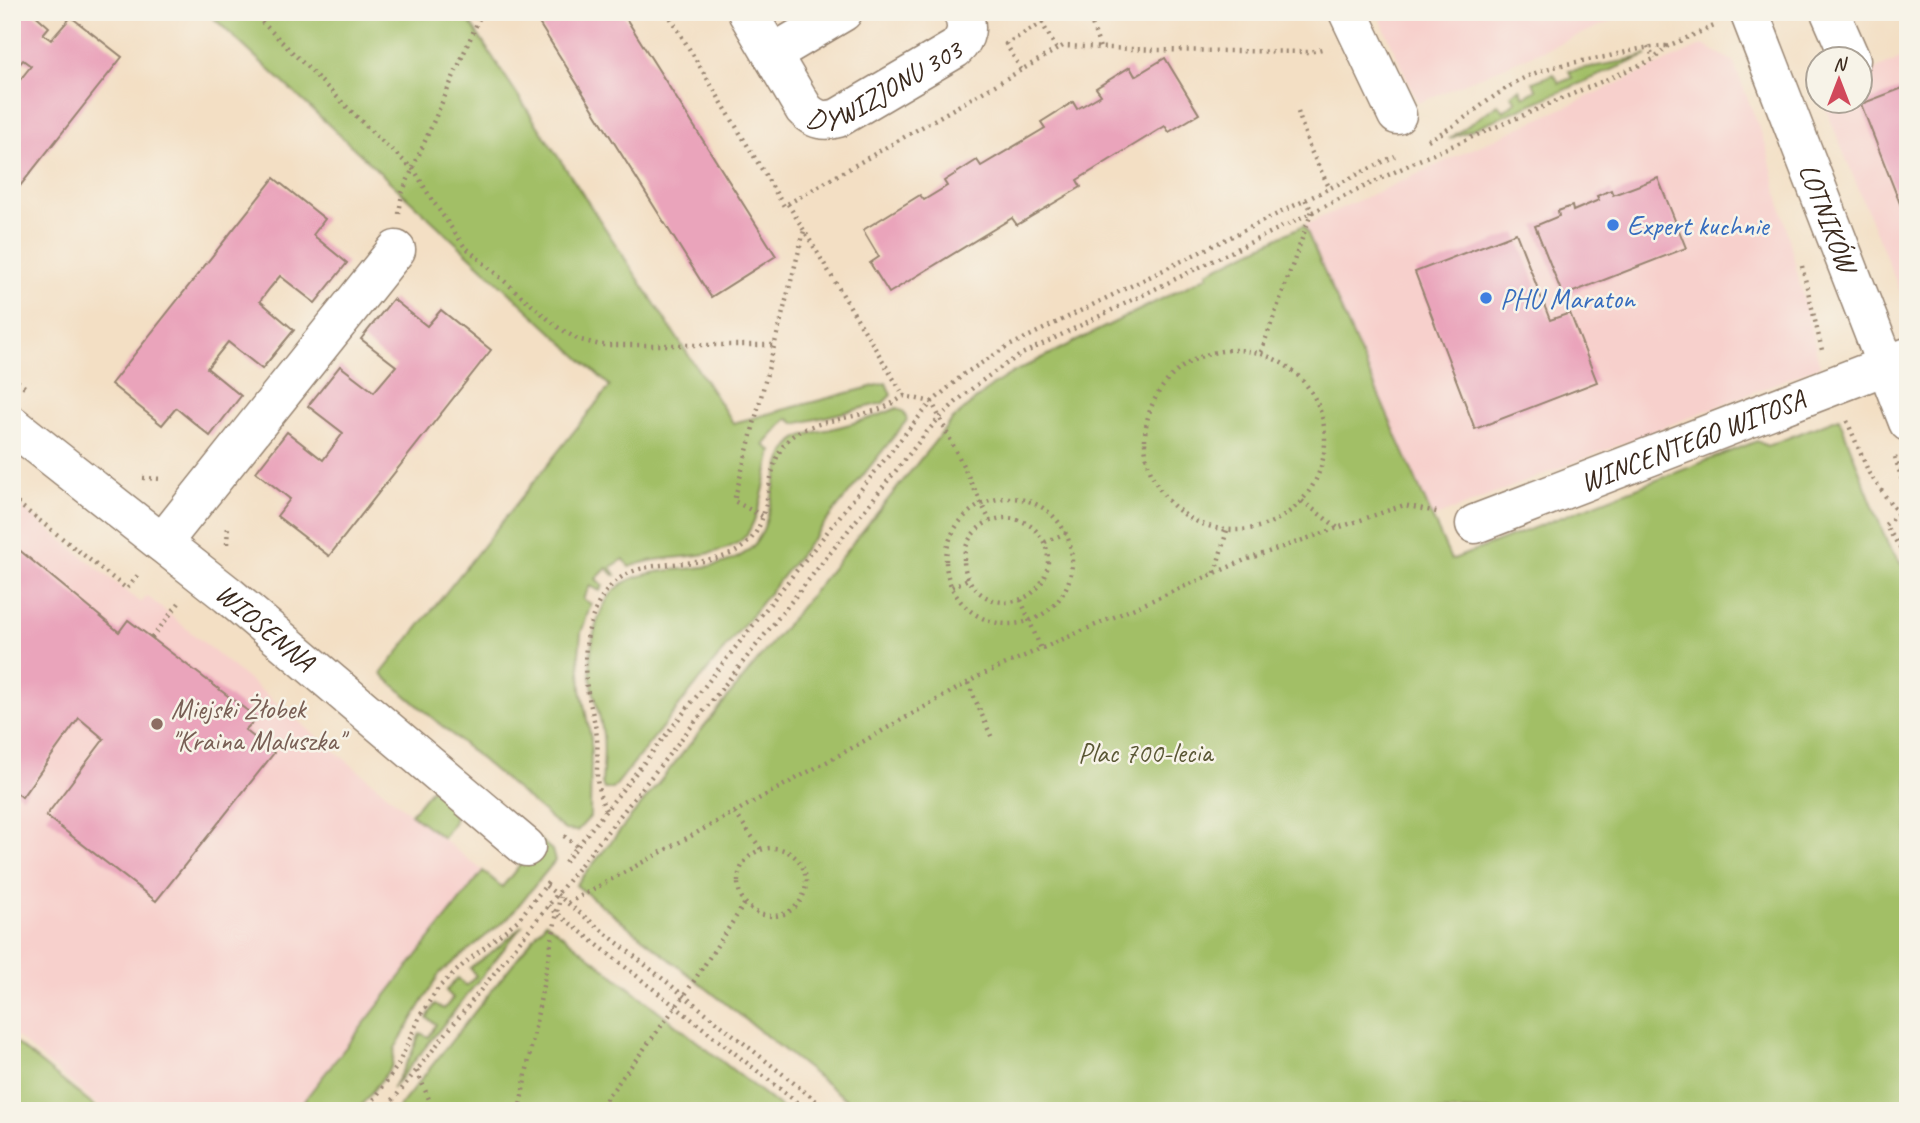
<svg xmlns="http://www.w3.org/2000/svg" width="1920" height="1123" font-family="Caveat,sans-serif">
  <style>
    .built { fill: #f7d0cc }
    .green { fill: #a2bf66; stroke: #6e7442; stroke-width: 2 }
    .building { fill: #eaa4bb }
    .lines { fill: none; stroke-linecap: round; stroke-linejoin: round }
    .minor-casing { stroke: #978471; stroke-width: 41 }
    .path { stroke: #978471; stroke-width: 4.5; stroke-dasharray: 2 5; stroke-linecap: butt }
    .minor { stroke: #fff; stroke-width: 38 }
    .shop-dot { fill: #3f7fe0; stroke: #f7f3e8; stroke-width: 2.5 }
    .education-dot { fill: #8d6e63; stroke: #f7f3e8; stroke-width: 2.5 }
    .labels { text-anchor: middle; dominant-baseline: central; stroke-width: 5; stroke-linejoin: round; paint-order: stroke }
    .street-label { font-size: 28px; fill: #3b2a1e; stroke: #f7f3e8 }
    .shop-label { font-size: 28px; fill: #366cbe; stroke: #f7f3e8; text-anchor: start }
    .education-label { font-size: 28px; fill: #785e54; stroke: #f7f3e8; text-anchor: start }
    .park-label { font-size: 28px; fill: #5a5734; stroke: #f7f3e8 }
  </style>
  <rect width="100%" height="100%" fill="#f7f3e8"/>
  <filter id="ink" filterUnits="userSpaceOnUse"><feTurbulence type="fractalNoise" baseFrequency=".0143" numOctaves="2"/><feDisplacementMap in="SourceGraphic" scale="14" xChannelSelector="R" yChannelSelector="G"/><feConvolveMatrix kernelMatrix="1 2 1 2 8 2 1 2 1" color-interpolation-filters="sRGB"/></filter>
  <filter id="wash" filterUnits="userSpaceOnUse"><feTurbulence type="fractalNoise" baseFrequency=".00686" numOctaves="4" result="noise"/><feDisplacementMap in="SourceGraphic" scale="28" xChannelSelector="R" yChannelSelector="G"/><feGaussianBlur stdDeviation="1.57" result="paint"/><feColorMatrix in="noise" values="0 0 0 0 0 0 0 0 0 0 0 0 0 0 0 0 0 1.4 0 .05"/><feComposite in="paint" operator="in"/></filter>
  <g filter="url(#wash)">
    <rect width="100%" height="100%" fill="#f3dfc4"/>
    <path class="built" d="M 1377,12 L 1633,12 L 1418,103 Z
      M 1703,45 L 1733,61 L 1766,145 L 1820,366 L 1433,518 L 1304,225 Z
      M 1908,55 L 1908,311 L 1823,102 L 1860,102 L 1861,76 Z
      M 12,500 L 141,603 L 147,596 L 411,814 L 483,871 L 296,1111 L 105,1111 L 12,1033 Z"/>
    <path class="green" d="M 207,12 L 463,12 L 733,423 L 886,383 L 891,395 L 883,403 L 795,424 L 788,418 L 764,445 L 772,451 C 766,476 761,513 747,534 C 731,557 680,556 655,560 C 646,561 638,564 629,567 L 624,559 L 611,567 L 616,575 L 614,575 L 607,568 L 596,579 L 603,586 L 600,591 L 590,586 L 583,599 L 591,604 L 581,633 L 579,655 L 581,689 L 591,739 L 590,817 L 577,831 L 565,830 L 556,823 L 381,674 L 610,386 Z
      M 1647,55 L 1449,139 L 1498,104 L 1504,111 L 1516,101 L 1511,94 L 1520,89 L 1524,97 L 1537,90 L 1533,82 L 1554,74 L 1559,83 L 1572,78 L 1569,71 L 1625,61 Z
      M 1304,225 L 1451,560 L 1757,441 L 1767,446 L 1839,418 L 1888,545 L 1908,574 L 1908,1111 L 861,1111 L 576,885 L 953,419 L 993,385 L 1014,372 L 1208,276 L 1207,272 Z
      M 897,408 L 904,412 L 907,420 L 613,789 L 604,789 L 602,783 C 603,768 605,751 603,735 C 601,716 593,697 591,678 C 588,650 596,602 621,585 C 635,575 655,572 672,570 C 698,568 733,567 752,547 C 779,519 768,453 800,437 C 809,433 821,431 831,429 C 854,423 876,418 897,408 Z
      M 432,788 L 455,807 L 454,821 L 443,838 L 411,814 Z
      M 540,840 L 552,850 L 555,861 L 508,918 L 440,973 L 395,1048 L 392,1066 L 357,1111 L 296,1111 L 483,871 L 502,887 Z
      M 546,922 L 785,1111 L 396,1111 Z
      M 523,925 L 392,1089 L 411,1055 L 420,1033 L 429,1037 L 436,1024 L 427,1018 L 435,1004 L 444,1009 L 453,998 L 446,991 L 458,978 L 466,986 L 476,976 L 470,968 L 501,945 Z
      M 12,1040 L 100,1111 L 16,1111 L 12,1108 Z"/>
    <g id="blocks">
      <path class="building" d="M 18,12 L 32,12 L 49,27 L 43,34 L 51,40 L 71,17 L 122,57 L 12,196 L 12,90 L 31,66 L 23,60 L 17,67 L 12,63 L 12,20 Z
        M 532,12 L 622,12 L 776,256 L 711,297 Z
        M 1165,58 L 1199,114 L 1169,132 L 1165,126 L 1077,180 L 1081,187 L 1017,225 L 1012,218 L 889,293 L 870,263 L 879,257 L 863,230 L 920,195 L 924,200 L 947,186 L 944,181 L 977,160 L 981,166 L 1045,128 L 1041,122 L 1073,102 L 1077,109 L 1101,95 L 1096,88 L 1130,67 L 1135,76 Z
        M 1908,86 L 1908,224 L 1861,104 Z
        M 274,178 L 325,219 L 313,235 L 347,263 L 315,303 L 280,276 L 270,288 L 260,301 L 294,330 L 262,369 L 228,342 L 207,368 L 241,396 L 210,436 L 176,408 L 162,425 L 111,384 Z
        M 1658,178 L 1686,248 L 1563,296 L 1535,226 L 1559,216 L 1558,211 L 1572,206 L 1573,211 L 1599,200 L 1597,196 L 1611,190 L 1613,195 Z
        M 1516,233 L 1550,320 L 1570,313 L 1597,382 L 1475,429 L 1415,272 Z
        M 393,299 L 427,326 L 441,310 L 491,350 L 329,556 L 277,516 L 290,499 L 256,472 L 287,432 L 323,460 L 343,433 L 308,406 L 340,366 L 374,392 L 396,366 L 361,339 Z
        M 12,544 L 119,632 L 128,620 L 257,718 L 245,730 L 274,753 L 156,901 L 46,816 L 104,739 L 79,718 L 22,797 L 12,789 Z"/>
    </g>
  </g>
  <g filter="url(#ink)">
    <use href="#blocks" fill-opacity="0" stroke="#978471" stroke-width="2"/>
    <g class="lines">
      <g class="minor-casing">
        <g id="minor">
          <path id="s1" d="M 747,12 L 804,109 C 814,120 824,122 838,118 L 955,49 C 967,38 969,26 962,12"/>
          <path d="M 1348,12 L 1397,115"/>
          <path id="s2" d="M 1749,12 L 1908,422"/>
          <path d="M 1830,12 L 1851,60"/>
          <path d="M 772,54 L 843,12"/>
          <path id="s3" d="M 12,425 L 228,595 L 526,847"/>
          <path id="s4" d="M 1475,524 L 1908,357"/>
          <path d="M 162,543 L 396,250"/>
        </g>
      </g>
      <path class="path" d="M 252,12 L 373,133 L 415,171 L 430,197 L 464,246 L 556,326 L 577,339 L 600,345 L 774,345
        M 667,12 L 784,206 L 1063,46 L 1156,50 L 1310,52 L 1322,49
        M 1088,12 L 1100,48
        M 1648,46 L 1654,59
        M 1021,69 L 1006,44 L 1042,23 L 1056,48
        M 1298,112 L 1310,149 L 1329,187
        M 1428,140 C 1461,124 1483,102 1513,84 C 1543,66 1572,63 1605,57 C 1627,52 1646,46 1668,46
        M 788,204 L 904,396
        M 399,214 L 402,193 L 482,12
        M 1802,266 L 1822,350
        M1145 440a90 90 0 1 1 180 0a90 90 0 1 1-180 0Z
        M 1261,352 L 1312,211 L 1305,199
        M 12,377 L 26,388
        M 1847,421 L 1869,473 L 1908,528
        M 1895,457 L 1908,500
        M 143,478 L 163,479
        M946 561a63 63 0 1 1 126 0a63 63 0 1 1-126 0Z
        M 12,499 L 127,589 L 138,575
        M 1302,501 L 1338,528
        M 1908,505 L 1885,525 L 1908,559
        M 762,516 L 734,501 L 804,231
        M964 560a42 42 0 1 1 84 0a42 42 0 1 1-84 0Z
        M 1045,542 L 1066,533
        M 227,544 L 228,525
        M 1215,573 L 1227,530
        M 952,587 L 968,579
        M 1021,600 L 1041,649
        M 152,638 L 179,603
        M 968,683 L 992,738
        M 606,810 C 592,784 599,766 597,738 C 595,718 588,700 586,680 C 582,643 591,591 629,573 C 664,557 716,571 746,544 C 776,518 761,465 790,438 C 807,421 856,418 880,409 C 889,406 896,401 904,396 L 932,402 L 990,521
        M 735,813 L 761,849
        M 564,836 L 576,846
        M738 882a34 34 0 1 1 68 0a34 34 0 1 1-68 0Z
        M 565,862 L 913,424 L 932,402 L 964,374 L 1007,347 L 1395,156
        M 546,886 L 829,1111
        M 568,903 L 841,754 L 983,674 L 1245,560 L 1404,505 L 1437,512
        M 548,906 L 808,1111
        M 417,1071 L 434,1111
        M 366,1111 L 398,1065 L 421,1014 L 439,987 L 465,963 L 518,920 L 550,880
        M 384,1111 L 926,433 C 954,400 986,376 1022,354 L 1419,160 L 1654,59 L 1668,46 L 1714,26
        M 519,1111 L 560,897
        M 597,1111 L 684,996 L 745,903"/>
      <use href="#minor" class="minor"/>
    </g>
  </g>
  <g class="shop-dot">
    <circle cx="1613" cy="225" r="7"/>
    <circle cx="1486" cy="298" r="7"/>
  </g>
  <circle class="education-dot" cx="157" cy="724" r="7"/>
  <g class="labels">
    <g class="street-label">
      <text stroke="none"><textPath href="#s1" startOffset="205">DYWIZJONU 303</textPath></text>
      <text stroke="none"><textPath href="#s2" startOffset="220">LOTNIKÓW</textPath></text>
      <text stroke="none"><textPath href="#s4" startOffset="233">WINCENTEGO WITOSA</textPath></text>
      <text stroke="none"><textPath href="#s3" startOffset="324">WIOSENNA</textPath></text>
    </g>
    <g class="shop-label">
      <text x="1627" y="225">Expert kuchnie</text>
      <text x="1500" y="298">PHU Maraton</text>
    </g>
    <g class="education-label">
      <text x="171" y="708">Miejski Żłobek<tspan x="171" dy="32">"Kraina Maluszka"</tspan></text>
    </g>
    <g class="park-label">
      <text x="1145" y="752">Plac 700-lecia</text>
    </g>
  </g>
  <rect width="1920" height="1123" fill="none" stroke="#f7f3e8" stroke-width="42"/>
  <g transform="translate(1839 80)"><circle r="33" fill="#f7f3e8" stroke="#aca397" stroke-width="2"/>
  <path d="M0-5L12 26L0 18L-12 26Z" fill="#d1495b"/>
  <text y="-10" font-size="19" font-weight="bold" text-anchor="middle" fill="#3b2a1e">N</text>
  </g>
</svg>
